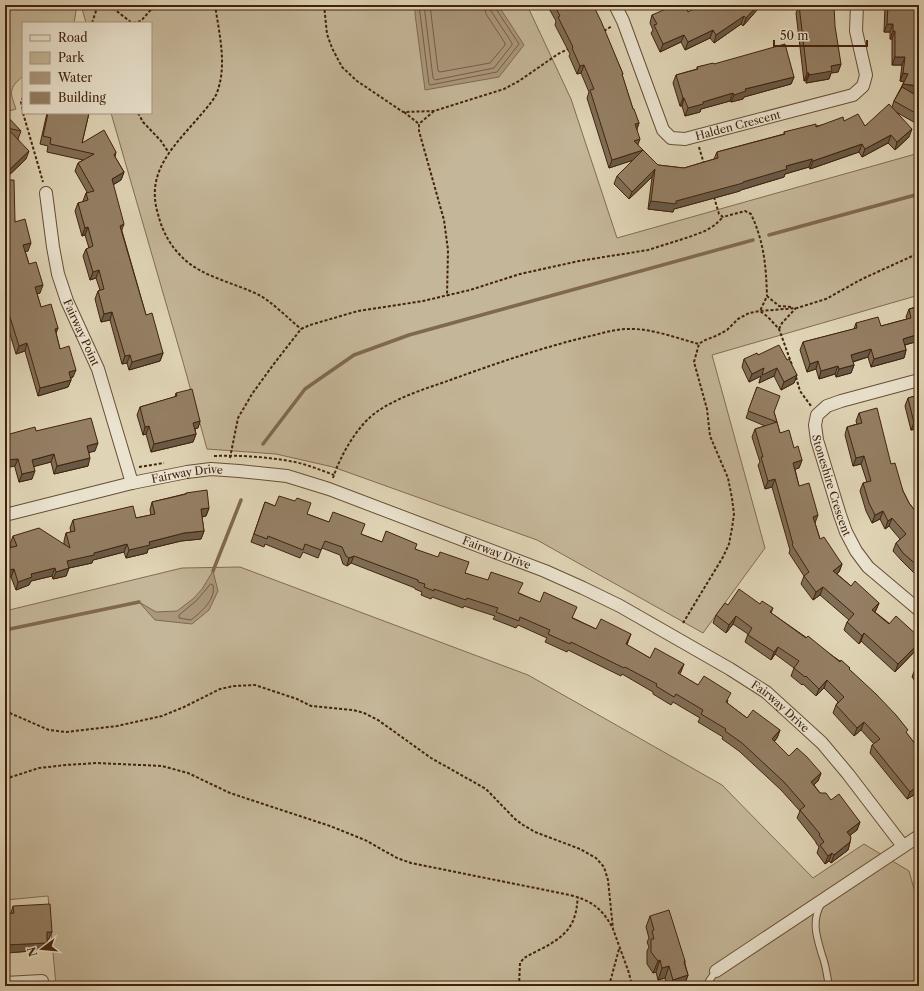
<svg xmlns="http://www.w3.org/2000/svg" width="924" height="991" font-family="'Libre Caslon Text',serif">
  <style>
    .green { fill: #c4b698; stroke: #836c52 }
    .water { fill: #aa977c; stroke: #80684f }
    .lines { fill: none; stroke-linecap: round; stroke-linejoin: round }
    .shore { stroke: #765c44; stroke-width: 1 }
    .stream { stroke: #80684f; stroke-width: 3.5 }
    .service-casing { stroke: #694e36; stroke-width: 8 }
    .minor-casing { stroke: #694e36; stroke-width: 14 }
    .path { stroke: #42220c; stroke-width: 2; stroke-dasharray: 3 2; stroke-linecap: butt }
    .service { stroke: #eae3cf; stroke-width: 6 }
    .minor { stroke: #eae3cf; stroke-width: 12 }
    .wall { fill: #7f6d56; stroke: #42220c }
    .shaded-wall { fill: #685946; stroke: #42220c }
    .building { fill: #947f64; stroke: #42220c }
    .labels { text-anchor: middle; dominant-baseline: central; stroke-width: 3.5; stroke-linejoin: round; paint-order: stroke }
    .street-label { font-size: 11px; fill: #42220c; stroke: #eae3cf }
  </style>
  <rect width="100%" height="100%" fill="#dfd4b5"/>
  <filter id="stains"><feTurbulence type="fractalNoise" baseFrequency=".005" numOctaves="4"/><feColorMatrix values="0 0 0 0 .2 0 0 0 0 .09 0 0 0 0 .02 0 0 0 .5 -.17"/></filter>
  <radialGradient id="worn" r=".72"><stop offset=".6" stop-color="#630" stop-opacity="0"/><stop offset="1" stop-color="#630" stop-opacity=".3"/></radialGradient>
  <path class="green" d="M 5,5 L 77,5 L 74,23 L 23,23 L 23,76 C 8,89 10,92 16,109 L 5,112 Z
    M 81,5 L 527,5 L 571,99 L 617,238 L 919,153 L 919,295 L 712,355 L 765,548 L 703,633 L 537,540 L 333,467 L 276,454 L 207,449 L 183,362 L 111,113 L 151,113 L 151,23 L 86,23 Z
    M 240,567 L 528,675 L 722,785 L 813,878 L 864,844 L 909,871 L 919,907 L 919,986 L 56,986 L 48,896 L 5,900 L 5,611 L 182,568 Z"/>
  <path class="water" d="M 415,5 L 498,5 L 524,45 L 499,77 L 425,90 L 415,14 Z
    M 213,571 L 218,591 L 209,610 L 192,624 L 155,620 L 139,602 L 156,612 L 177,611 L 194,598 L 202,589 Z"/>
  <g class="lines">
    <path class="shore" d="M 419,5 L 429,84 L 430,85 L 497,72 L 519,44 L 496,9 L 495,5
      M 424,5 L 433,78 L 435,80 L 494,68 L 512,45 L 512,43 L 491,11 L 490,5
      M 430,5 L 438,71 L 440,72 L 490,63 L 505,45 L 505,43 L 486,14 L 484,5
      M 211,584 L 213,585 C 216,600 201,612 191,620 L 179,618 L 179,615 L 196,601 Z"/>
    <path class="stream" d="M 769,235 L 919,194
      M 263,444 L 305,389 L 354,355 L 409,335 L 753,240
      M 213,571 L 241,500
      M 5,630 L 139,602"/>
    <g class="service-casing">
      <path id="service" d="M 821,904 C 811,922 817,938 822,955 C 826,965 827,976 829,986
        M 708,986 L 709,981 L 716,971"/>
    </g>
    <g class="minor-casing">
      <g id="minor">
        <path id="s1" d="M 615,5 L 623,21 L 663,130 L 671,138 L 685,139 L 853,95 L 863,86 L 866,75 L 856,31 L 857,5"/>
        <path id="s2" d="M 46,193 L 53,247 L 58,274 L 67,301 L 98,369 L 132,483"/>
        <path id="s3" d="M 919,380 L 841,401 L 827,406 L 817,415 L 815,425 L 817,440 L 840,515 L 846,532 L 856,551 L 868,567 L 919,610"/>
        <path id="s4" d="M 5,515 L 132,483 L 187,472 L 211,469 L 239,471 L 287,476 L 329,489 L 545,571 L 583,588 L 620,606 L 730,669 L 766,692 L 822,743 L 848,774 L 903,846"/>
        <path d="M 716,971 L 919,836"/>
        <path d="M 5,983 L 42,981"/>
      </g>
    </g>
    <path class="path" d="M 109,5 L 132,23
      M 215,5 C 219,33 228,67 216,95 C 212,102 205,110 199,117 C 174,146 145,172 158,214 C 162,230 169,244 181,256 C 199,276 235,283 259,295 C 271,301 290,320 301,329
      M 324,5 L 327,34 L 332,48 L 342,67 L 357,81 L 403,112 L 434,111 L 504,89 L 519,81 L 558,54 L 570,48
      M 92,23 L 98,5
      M 133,23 L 141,21 L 155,5
      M 604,31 L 612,26
      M 23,97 L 21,102 L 23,111
      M 434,111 L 419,124 L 419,131 L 444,220 L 448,250 L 447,296
      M 404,112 L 419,124
      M 23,113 L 43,182
      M 138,113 L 143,122 L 161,141 L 169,153
      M 699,147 L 704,164
      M 714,197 L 719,214 L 723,217 L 745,211 L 751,214 C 764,242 766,265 767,296
      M 791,307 L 779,306 L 767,296 L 760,311 L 768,317 L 779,329 L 792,365
      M 779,329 L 782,323 L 796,308
      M 796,377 L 800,391 L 811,406
      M 214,456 C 241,455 268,457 295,462 C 308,465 321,470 334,475
      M 230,458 L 238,418 L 252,394 L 273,365 L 301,329 L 310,325 L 358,311 L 423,301 L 470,290 L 520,274 L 579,261 L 648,250 L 689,237 L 705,231 L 715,225 L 723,217
      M 139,467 L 164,463
      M 333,478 C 340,456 358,424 378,411 C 400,396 428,388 453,379 C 497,363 541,348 586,337 C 600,334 614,329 628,329 C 651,328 676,338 699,344
      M 683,623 L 723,557 L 729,544 L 732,528 L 734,514 L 732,498 L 728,478 L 710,436 L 707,409 L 694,362 L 699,344 L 703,341 L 718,335 L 727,330 L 738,319 L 749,313 L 760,311 L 797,308 L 826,299 L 862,279 L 919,253
      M 5,711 L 49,730 L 66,732 L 117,726 L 162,716 L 184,707 L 220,689 L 234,686 L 255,685 L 297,699 L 311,706 L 353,710 L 364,713 L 378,720 L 431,758 L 486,789 L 515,819 L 523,825 L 535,832 L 580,849 L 596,858 L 604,867 L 608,880 L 613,929 L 629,973 L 632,986
      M 5,779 L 39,768 L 66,765 L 97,763 L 162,766 L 188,773 L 230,793 L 330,826 L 365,840 L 397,858 L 411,863 L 570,895 C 590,900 602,908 612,927
      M 519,986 L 520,963 L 524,958 C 543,947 569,939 575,915 C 577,909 577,903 578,897
      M 609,986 L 619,949"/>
    <use href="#service" class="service"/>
    <use href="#minor" class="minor"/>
  </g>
  <path class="wall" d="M 547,5 L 593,5 L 623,74 L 622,75 L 633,109 L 639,123 L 637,129 L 638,145 L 658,165 L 684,168 L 714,159 L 717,152 L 784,134 L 784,132 L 844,121 L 865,126 L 892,107 L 894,101 L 904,82 L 900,81 L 902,65 L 892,65 L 892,39 L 890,39 L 890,32 L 884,32 L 885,5 L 919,5 L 919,94 L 914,94 L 919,97 L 919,125 L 896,112 L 909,137 L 895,150 L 888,143 L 862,157 L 859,152 L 810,169 L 809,167 L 785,174 L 784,177 L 741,190 L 740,191 L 674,209 L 673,212 L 648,209 L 652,177 L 629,199 L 614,184 L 617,176 L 633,160 L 609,168 L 587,98 L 589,92 L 581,73 L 577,74 L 569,56 L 570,54 L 555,25 L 556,21 Z
    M 799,5 L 841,64 L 838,72 L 831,73 L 829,79 L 806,83 L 806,80 L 804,81 L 796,13 Z
    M 713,6 L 757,10 L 743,26 L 741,24 L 714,43 L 710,38 L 685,50 L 681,42 L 660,52 L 651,33 L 653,30 L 650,23 L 652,15 L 688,12 Z
    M 714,64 L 794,77 L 791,84 L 744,97 L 743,99 L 731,102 L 730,101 L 701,109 L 700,112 L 685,116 L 682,106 L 680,106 L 673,83 L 676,75 L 697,69 L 697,67 Z
    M 47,113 L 89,113 L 82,143 L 116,152 L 115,157 L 124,172 L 121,180 L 113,185 L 122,231 L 146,315 L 163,353 L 160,361 L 129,370 L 127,363 L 122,364 L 110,320 L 101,322 L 95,299 L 98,291 L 100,290 L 96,278 L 90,280 L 83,256 L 86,249 L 89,248 L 85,235 L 82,236 L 75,211 L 78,203 L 83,202 L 83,201 L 86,193 L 87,192 L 75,171 L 78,163 L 83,160 L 47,152 L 48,146 L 40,144 Z
    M 5,116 L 21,131 L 18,139 L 26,159 L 5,179 Z
    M 5,180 L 15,222 L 28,251 L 25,251 L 29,264 L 40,293 L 37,294 L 41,307 L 58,328 L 56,333 L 60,349 L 73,377 L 71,378 L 71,380 L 68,387 L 38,396 L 25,351 L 16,354 L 5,318 Z
    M 917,303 L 919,303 L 919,341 L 905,345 L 906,350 L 904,358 L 871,367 L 868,357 L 853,362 L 854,365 L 851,373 L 836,377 L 835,374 L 819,379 L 816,369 L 807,372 L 800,350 L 803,342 L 854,329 L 856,323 L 881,326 L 907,319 L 906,317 L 909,309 L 916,307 Z
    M 758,355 L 787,360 L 797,375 L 794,383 L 781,390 L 774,376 L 759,383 L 761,376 L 749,382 L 742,367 L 744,359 Z
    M 757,387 L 774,412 L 780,433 L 794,448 L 802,460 L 799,468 L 795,469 L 799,486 L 815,523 L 820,539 L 842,564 L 839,572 L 837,574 L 851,586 L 879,603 L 876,610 L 875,612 L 919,647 L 895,672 L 861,641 L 859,644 L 844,630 L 847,622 L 849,620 L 820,595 L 813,600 L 801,584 L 804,576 L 789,553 L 790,550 L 772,487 L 765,489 L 758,465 L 760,462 L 752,437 L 755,429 L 765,426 L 746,418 Z
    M 176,393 L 200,421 L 198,428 L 195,429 L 196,434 L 193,442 L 151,452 L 146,434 L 143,435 L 137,415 L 140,407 L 175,397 Z
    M 919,395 L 919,438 L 916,429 L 911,430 L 905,406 L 908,398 Z
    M 859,413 L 891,464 L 903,491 L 909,503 L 919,516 L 919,573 L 917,576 L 901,560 L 893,551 L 896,543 L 900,539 L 889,526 L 885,529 L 880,519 L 872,523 L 866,511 L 860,491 L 863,483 L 867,482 L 861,464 L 853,466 L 845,435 L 847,427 L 857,424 L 856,421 Z
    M 36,431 L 95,451 L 89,452 L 88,466 L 54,474 L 51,462 L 34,466 L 32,479 L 19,482 L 6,435 Z
    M 186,493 L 209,508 L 206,516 L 202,517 L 204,531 L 201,539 L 181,541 L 148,549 L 147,553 L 126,558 L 124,552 L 93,560 L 92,563 L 69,568 L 66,576 L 53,579 L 52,576 L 31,581 L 29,585 L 16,590 L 11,577 L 5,578 L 5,549 L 11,547 L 10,544 L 13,536 L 64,544 L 64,541 L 66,533 L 71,532 L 70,528 L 73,520 L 136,518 L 151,515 L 150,510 L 152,502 L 185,494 Z
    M 265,502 L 275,506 L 307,514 L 382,542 L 415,549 L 465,573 L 519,593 L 573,618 L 596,629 L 628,642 L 627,645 L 650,658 L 681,672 L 679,674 L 698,685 L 728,700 L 727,703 L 747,718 L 780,730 L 777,738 L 774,742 L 789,756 L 821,773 L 818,781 L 814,785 L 820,793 L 831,800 L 860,822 L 857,830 L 850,835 L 850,842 L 848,850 L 831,863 L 829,861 L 825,864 L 817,853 L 819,847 L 816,843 L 816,842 L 797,818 L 800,811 L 781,790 L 739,751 L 722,739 L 723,737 L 698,722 L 700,718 L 673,702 L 671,705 L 653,694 L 653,692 L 622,674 L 621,676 L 568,650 L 567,652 L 545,642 L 547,638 L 518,625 L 516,628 L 493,619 L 495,616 L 464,606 L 463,608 L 432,597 L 431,599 L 421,595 L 422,592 L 415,589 L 415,588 L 351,563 L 347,566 L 343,564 L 340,555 L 322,548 L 318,558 L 303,552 L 300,558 L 265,544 L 264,547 L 251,542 Z
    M 760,604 L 773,608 L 771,613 L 777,617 L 850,668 L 849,669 L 907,734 L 919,749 L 919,802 L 914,795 L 907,799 L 870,753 L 872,745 L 874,744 L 861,730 L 854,736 L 833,713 L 836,705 L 838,702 L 824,688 L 816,696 L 803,684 L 802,685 L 791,676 L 794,668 L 775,654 L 771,660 L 745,642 L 748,634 L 733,624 L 726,633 L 713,623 L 716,615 L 728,605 Z
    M 919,666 L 919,686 L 912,677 L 915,669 Z
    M 13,906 L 49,939 L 47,940 L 47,943 L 44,950 L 6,953 L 5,955 L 5,914 L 11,913 Z
    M 650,916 L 685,961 L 685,964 L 688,975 L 684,986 L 667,986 L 665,978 L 658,980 L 656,972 L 653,973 L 647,964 L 647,951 L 649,947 L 647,942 L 649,938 L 646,927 Z"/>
  <path class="shaded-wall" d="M 758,5 L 759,5 L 757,10 L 743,26 L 746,18 Z
    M 744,16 L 741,24 L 714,43 L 716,35 Z
    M 887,24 L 893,24 L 890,32 L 884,32 Z
    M 713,30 L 710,38 L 685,50 L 688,42 Z
    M 893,31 L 895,31 L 892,39 L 890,39 Z
    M 684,35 L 681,42 L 660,52 L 663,44 Z
    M 895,57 L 905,57 L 902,65 L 892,65 Z
    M 841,64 L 838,72 L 831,73 L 829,79 L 806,83 L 809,75 L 831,66 Z
    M 584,65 L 581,73 L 577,74 L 580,66 Z
    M 807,73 L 809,73 L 806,80 L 804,81 Z
    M 903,73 L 908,74 L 906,82 L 900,81 Z
    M 794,77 L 791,84 L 744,97 L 743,99 L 731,102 L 734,95 L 745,89 Z
    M 903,84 L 919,86 L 919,94 L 900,92 Z
    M 733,93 L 730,101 L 701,109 L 700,112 L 685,116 L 688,108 L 703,102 Z
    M 683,98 L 684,98 L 682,106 L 680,106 Z
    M 639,123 L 636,131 L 635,124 Z
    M 912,129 L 909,137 L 895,150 L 897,142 Z
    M 891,135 L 888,143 L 862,157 L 865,149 Z
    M 640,139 L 637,147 L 634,141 Z
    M 862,144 L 859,152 L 810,169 L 813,161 Z
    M 643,150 L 640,158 L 609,168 L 612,160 Z
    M 29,151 L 26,159 L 5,179 L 5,174 Z
    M 812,159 L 809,167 L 785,174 L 784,177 L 741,190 L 740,191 L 674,209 L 673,212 L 648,209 L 651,201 L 676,201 L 743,182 L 786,166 Z
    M 655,169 L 652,177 L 629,199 L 632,192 Z
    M 124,172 L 121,180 L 109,187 L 112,179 Z
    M 124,224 L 121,232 L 120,226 Z
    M 88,227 L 85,235 L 82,236 L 85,228 Z
    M 31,243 L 28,251 L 20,253 L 23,245 Z
    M 99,270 L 96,278 L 90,280 L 93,272 Z
    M 43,285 L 40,293 L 32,295 L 35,287 Z
    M 112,312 L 110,320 L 101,322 L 104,314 Z
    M 58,328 L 55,335 L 55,329 Z
    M 919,334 L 919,341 L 900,346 L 903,339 Z
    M 27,343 L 25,351 L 16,354 L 19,346 Z
    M 871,349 L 868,357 L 848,363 L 851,355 Z
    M 906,350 L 904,358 L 871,367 L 874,359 Z
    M 163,353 L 160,361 L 129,370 L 132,362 Z
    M 130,355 L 127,363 L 122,364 L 125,356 Z
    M 818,361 L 816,369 L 807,372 L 810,364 Z
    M 854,365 L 851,373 L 836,377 L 839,369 Z
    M 838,366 L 835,374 L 819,379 L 821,371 Z
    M 764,368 L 777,368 L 774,376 L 759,383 L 761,376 L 749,382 L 752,374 Z
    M 76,370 L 73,377 L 66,379 L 69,372 Z
    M 797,375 L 794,383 L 781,390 L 784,382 Z
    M 71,380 L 68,387 L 38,396 L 40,388 Z
    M 200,421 L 198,428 L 190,430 L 193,423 Z
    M 919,421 L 916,429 L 911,430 L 914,423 Z
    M 149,426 L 146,434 L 143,435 L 145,427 Z
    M 196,434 L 193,442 L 151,452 L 154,444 Z
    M 98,443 L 95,451 L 84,454 L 87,446 Z
    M 54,454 L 51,462 L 29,468 L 32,460 Z
    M 864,456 L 861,464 L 853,466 L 856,458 Z
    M 90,458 L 88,466 L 54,474 L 57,466 Z
    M 18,459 L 15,466 L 5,468 L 5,460 Z
    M 802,460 L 799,468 L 790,471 L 793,463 Z
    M 35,471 L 32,479 L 19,482 L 22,474 Z
    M 775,479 L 772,487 L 765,489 L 768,481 Z
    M 209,508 L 206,516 L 198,517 L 201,509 Z
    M 883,511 L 880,519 L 872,523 L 875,515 Z
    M 818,515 L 815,523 L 810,524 L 813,517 Z
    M 892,518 L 889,526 L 885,529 L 888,521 Z
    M 204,531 L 201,539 L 181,541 L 148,549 L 147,553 L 126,558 L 129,550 L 149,542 L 184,533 Z
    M 127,544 L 124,552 L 93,560 L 92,563 L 64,569 L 67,561 L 94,553 Z
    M 354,556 L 351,563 L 347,566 L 349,558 Z
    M 842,564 L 839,572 L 830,579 L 833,571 Z
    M 55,568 L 52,576 L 31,581 L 29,585 L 16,590 L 18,582 L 31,574 Z
    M 69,568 L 66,576 L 53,579 L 56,572 Z
    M 14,569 L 11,577 L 5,578 L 5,571 Z
    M 823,587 L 820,595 L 813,600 L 816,592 Z
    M 879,603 L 876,610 L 869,618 L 872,610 Z
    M 736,616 L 733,624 L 726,633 L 729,625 Z
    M 864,633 L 861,641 L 859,644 L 862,636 Z
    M 631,634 L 628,642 L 623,652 L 626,644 Z
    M 919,643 L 919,647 L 895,672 L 898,664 Z
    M 778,647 L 775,654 L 771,660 L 774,652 Z
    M 684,664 L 681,672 L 675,681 L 678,673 Z
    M 827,680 L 824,688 L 816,696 L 819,689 Z
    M 864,722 L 861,730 L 854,736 L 857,728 Z
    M 780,730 L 777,738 L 769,747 L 772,739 Z
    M 821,773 L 818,781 L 808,790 L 811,782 Z
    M 916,787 L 914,795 L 907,799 L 910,792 Z
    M 860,822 L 857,830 L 844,840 L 847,832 Z
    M 850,842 L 848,850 L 831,863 L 834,855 Z
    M 832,853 L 829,861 L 825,864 L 828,856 Z
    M 47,932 L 52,932 L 49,939 L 44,940 Z
    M 47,943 L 44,950 L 6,953 L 5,955 L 5,945 Z
    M 660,960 L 656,972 L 653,973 L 658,961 Z
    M 669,966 L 665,978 L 658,980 L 662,968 Z
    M 688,975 L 684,986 L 671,986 L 673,980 Z"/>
  <path class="building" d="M 554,5 L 593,5 L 601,21 L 623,74 L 622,74 L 633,109 L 634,109 L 639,123 L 635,124 L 640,139 L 634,141 L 643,150 L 612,160 L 590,90 L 594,89 L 584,65 L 580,66 L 572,48 L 573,47 L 558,17 L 560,16 Z
    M 675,5 L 685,5 L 688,12 L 699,5 L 712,5 L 713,6 L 714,5 L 758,5 L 746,18 L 744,16 L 716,35 L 713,30 L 688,42 L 684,35 L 663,44 L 654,25 L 657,24 L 652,15 Z
    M 799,5 L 834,5 L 835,26 L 841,64 L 831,66 L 832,71 L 809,75 L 809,73 L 807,73 Z
    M 888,5 L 919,5 L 919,86 L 903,84 L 908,74 L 903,73 L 905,57 L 895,57 L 895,31 L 893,31 L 893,24 L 887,24 Z
    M 785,44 L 794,77 L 745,89 L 746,91 L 734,95 L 733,93 L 703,102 L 703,104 L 688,108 L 684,98 L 683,98 L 676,75 L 698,69 L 697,67 L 713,63 L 714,64 Z
    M 902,87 L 919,97 L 919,115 L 894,101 Z
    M 889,104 L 912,129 L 897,142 L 891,135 L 865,149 L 862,144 L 813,161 L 812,159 L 786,166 L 787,169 L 743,182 L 743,183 L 676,201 L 676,204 L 651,201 L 655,169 L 632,192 L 617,176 L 643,150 L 658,165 L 684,168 L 718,158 L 717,152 L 785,134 L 784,132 L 816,124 L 816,127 L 843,117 L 844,121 L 858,114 L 865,126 Z
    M 48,113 L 89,113 L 82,143 L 104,130 L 116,152 L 114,155 L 124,172 L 112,179 L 124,224 L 120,226 L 146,315 L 152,313 L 163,353 L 132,362 L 130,355 L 125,356 L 112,312 L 104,314 L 98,291 L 104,289 L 99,270 L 93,272 L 86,249 L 93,246 L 88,227 L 85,228 L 78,203 L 88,200 L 86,193 L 94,191 L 78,163 L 94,154 L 50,144 L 51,138 L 43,136 Z
    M 6,115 L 21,131 L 7,128 L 29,151 L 5,174 L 5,116 Z
    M 5,180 L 14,180 L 15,222 L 25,219 L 31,243 L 23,245 L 29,264 L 36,262 L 43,285 L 35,287 L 41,307 L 51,304 L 58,328 L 55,329 L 60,349 L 69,346 L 76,370 L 69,372 L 71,380 L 40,388 L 27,343 L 19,346 L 5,301 Z
    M 917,303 L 919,303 L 919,334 L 903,339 L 906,350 L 874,359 L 871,349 L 851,355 L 854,365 L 839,369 L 838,366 L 821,371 L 818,361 L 810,364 L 803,342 L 857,328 L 856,323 L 878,317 L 881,326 L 911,318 L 909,309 L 918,307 Z
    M 779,345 L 787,360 L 789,359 L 797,375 L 784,382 L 777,368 L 762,375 L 764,368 L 752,374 L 744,359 L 757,353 L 758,355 Z
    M 757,387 L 780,396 L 774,412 L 777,422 L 748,411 Z
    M 192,389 L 200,421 L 193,423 L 196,434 L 154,444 L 149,426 L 145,427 L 140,407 L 177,396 L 176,393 Z
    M 919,395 L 919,421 L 914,423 L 908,398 Z
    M 877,408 L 891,464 L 895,463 L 903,491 L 909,503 L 919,516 L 919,567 L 903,553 L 896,543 L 906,534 L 892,518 L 888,521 L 883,511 L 875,515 L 869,503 L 863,483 L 871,481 L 864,456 L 856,458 L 847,427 L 862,423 L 859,413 Z
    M 91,418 L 98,443 L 87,446 L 90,458 L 57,466 L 54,454 L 32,460 L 35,471 L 22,474 L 18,459 L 5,460 L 5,429 L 6,435 L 35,427 L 36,431 Z
    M 777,422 L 780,433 L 789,430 L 794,448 L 798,446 L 802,460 L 793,463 L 799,486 L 809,483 L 818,515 L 813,517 L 820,539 L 824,537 L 842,564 L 833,571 L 851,586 L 855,581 L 879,603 L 872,610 L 889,624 L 896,616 L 919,637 L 919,643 L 898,664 L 864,633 L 862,636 L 847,622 L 854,614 L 823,587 L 816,592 L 804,576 L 809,572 L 792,545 L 793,544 L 775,479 L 768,481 L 761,457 L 763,457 L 755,429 Z
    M 207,490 L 209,508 L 201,509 L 204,531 L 184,533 L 149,542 L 150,545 L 129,550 L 127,544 L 94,553 L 94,555 L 67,561 L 69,568 L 56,572 L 55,568 L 31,574 L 32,577 L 18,582 L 14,569 L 5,571 L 5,549 L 17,546 L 13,536 L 39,528 L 70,548 L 66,533 L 75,531 L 73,520 L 133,506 L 136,518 L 155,514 L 152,502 L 186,494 L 186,493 Z
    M 279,496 L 295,501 L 297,498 L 311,503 L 307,514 L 329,522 L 333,512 L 365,524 L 361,534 L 382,542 L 386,531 L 417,544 L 415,549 L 438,557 L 440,552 L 469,562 L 465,573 L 488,580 L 491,572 L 523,583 L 518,593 L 540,602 L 544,592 L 577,607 L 572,618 L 596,629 L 601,619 L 631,634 L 626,644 L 650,658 L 655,648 L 684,664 L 678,673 L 698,685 L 704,676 L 731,693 L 726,702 L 747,718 L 753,710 L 780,730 L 772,739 L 789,756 L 797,748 L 807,757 L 821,773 L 811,782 L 820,793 L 826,793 L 831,800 L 839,794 L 860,822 L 847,832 L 851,837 L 850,842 L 834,855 L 832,853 L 828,856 L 820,845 L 824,842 L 819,835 L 820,834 L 800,810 L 805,806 L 784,782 L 742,743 L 725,731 L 726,729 L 701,714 L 703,710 L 676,694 L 674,697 L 656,686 L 657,684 L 625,667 L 624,668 L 571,642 L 570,644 L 548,634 L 550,630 L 520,617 L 519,621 L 496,612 L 498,608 L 467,598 L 466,600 L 434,589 L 434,591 L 424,587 L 425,584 L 418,582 L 418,580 L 354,556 L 349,558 L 346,556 L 342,547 L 325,541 L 321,550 L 305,544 L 303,550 L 268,536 L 267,539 L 254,534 L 265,502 L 275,506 Z
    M 739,589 L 760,604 L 762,601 L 773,608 L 770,612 L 777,617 L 806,638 L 808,636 L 840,662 L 841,660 L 850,668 L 849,669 L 876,694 L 896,715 L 908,730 L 906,732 L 919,749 L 919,790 L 916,787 L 910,792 L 872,745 L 880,739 L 864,722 L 857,728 L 836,705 L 844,697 L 827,680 L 819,689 L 806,676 L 805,677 L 794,668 L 799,661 L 778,647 L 774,652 L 748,635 L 752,628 L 736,616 L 729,625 L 716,615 L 725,603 L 728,605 Z
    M 919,666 L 919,674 L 915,669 Z
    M 50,904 L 52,932 L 47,932 L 47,943 L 5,945 L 6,952 L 5,952 L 5,914 L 14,913 L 13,906 Z
    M 669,910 L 685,961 L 684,962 L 688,975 L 673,980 L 669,966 L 662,968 L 660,960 L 658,961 L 651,952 L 651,939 L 654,939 L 652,931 L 654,930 L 650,916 Z"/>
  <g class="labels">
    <g class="street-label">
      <text stroke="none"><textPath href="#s1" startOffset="214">Halden Crescent</textPath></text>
      <text stroke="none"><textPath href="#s2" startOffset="145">Fairway Point</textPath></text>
      <text stroke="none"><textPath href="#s4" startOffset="187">Fairway Drive</textPath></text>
      <text stroke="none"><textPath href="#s3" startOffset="182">Stoneshire Crescent</textPath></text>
      <text stroke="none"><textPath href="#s4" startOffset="511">Fairway Drive</textPath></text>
      <text stroke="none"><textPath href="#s4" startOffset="835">Fairway Drive</textPath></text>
    </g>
  </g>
  <rect width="924" height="991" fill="none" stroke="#dfd4b5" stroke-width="20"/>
  <rect x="6" y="6" width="912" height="979" fill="none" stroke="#42220c" stroke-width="2"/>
  <rect x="10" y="10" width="904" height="971" fill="none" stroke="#42220c"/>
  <rect x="22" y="22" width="130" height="92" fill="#eae3cf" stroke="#a79681"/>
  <rect x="30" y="35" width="20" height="6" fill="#eae3cf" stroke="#a79681"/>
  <text x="58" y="42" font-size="12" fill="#42220c">Road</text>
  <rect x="30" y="52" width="20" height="12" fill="#c4b698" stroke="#a79681"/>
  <text x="58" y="62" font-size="12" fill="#42220c">Park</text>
  <rect x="30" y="72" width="20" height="12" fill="#aa977c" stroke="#a79681"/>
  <text x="58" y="82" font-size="12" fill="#42220c">Water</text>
  <rect x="30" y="92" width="20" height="12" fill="#947f64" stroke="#a79681"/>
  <text x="58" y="102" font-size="12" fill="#42220c">Building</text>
  <g transform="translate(42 949) rotate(254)" stroke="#eae3cf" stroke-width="3" paint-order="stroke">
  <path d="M0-3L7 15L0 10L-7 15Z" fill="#42220c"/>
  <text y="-6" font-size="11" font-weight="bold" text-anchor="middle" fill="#42220c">N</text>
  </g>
  <path d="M774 40v6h93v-6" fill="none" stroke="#42220c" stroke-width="2"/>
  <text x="780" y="40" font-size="12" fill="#42220c" stroke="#eae3cf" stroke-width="3" paint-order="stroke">50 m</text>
  <rect width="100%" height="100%" filter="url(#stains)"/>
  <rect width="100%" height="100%" fill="url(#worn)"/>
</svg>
